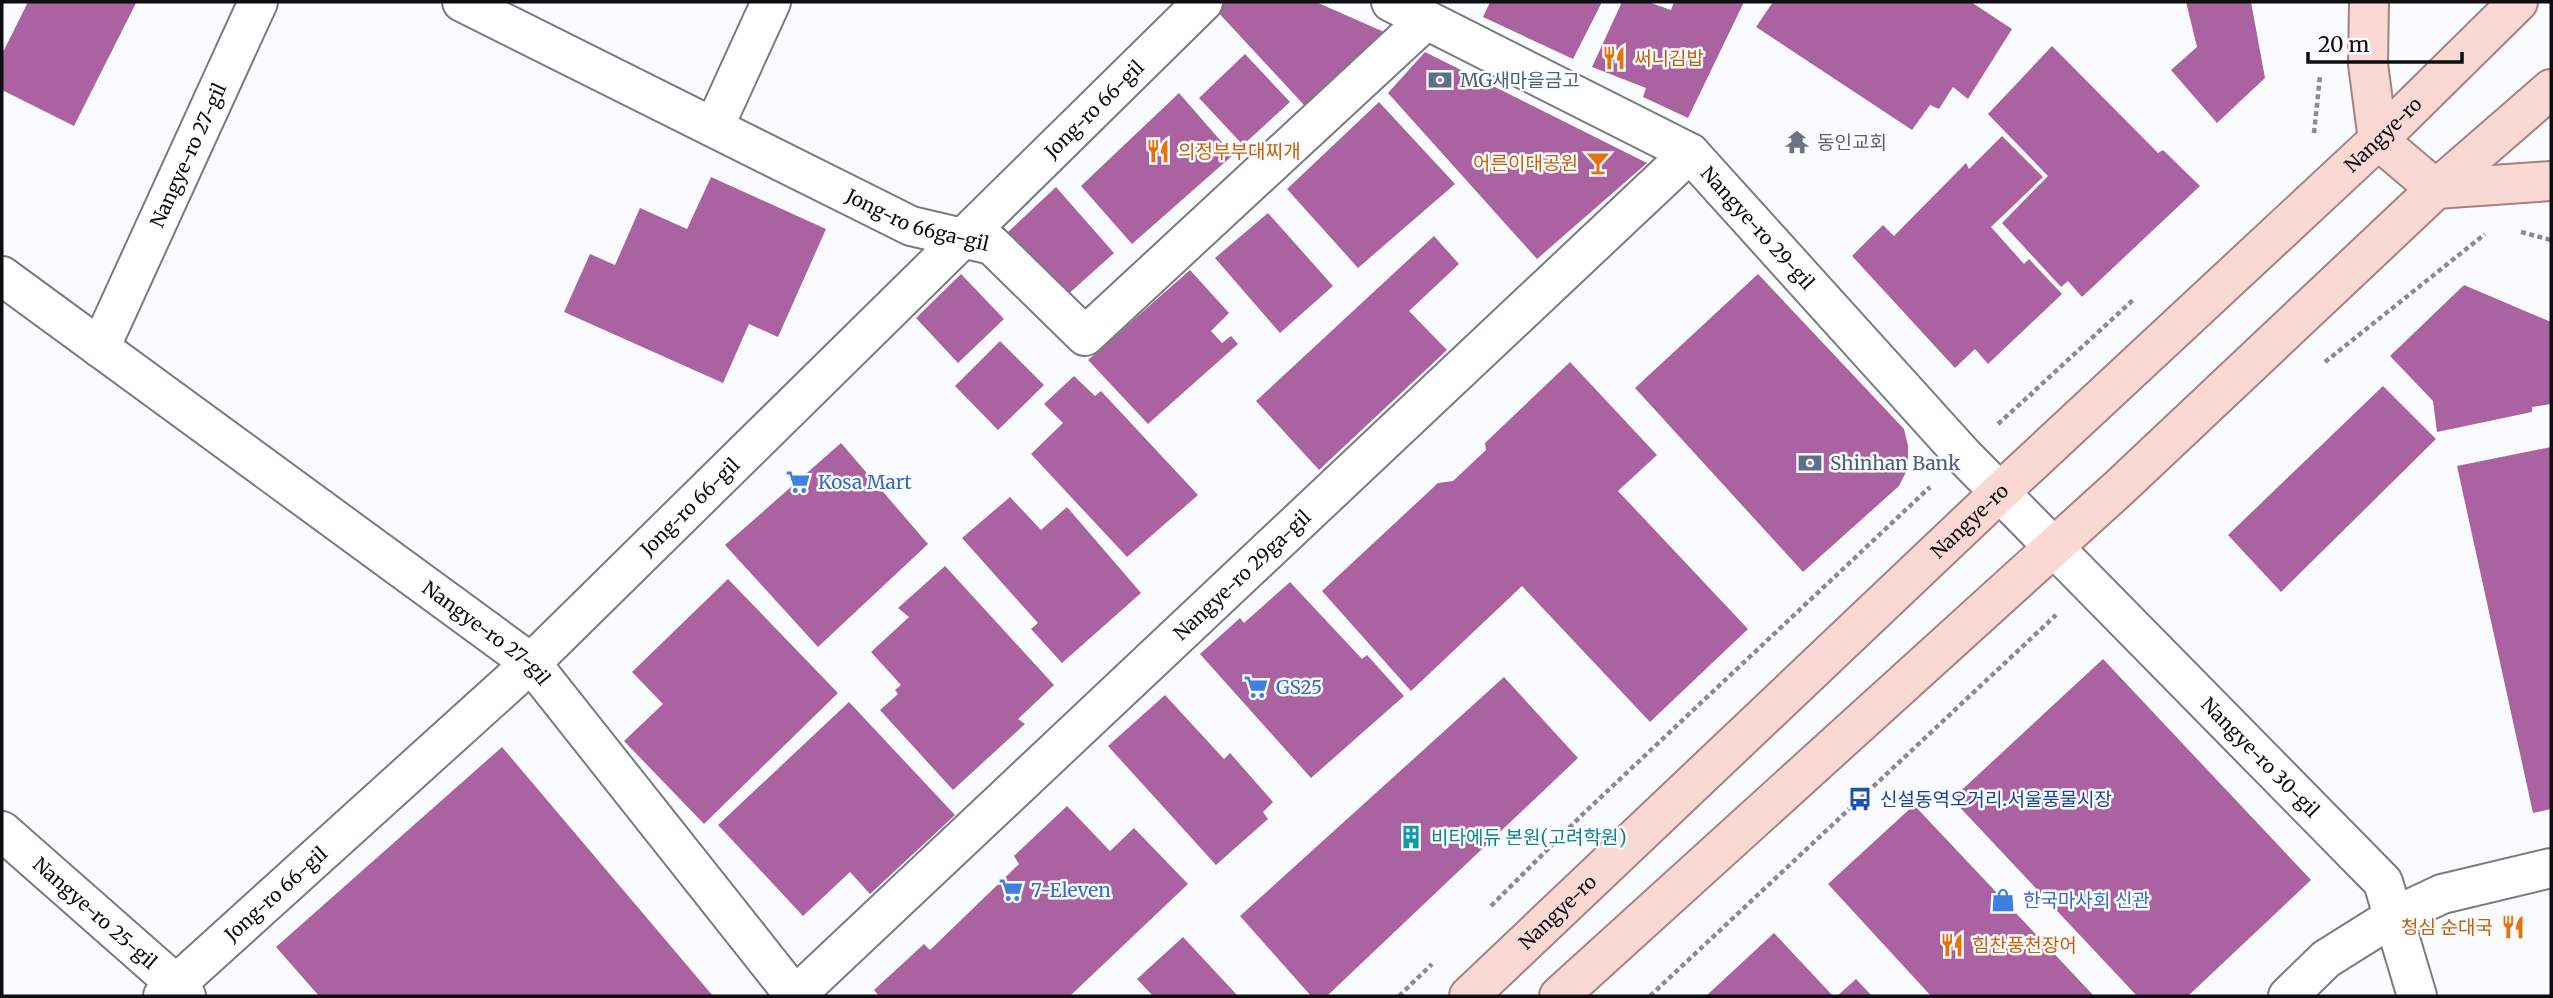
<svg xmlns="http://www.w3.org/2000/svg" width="2553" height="998" font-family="Merriweather,'Noto Sans KR',serif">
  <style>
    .building { fill: #aa63a0 }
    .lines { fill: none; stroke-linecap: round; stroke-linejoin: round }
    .minor-casing { stroke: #787b80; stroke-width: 42 }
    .major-casing { stroke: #a5827d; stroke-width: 42 }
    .path { stroke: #8b8c8f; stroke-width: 4.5; stroke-dasharray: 5 3.5; stroke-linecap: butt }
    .minor { stroke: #fff; stroke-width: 38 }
    .major { stroke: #fad9d4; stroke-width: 38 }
    .labels { text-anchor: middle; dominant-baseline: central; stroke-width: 5; stroke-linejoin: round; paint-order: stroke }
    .food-label { font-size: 19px; fill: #c56008; stroke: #f9fbfe; text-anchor: start }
    .service-label { font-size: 19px; fill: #4e5e75; stroke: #f9fbfe; text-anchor: start }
    .street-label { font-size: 19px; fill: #0d0e10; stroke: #f9fbfe }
    .worship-label { font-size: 19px; fill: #5b616d; stroke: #f9fbfe; text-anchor: start }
    .shop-label { font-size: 19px; fill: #366cbe; stroke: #f9fbfe; text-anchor: start }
    .transit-label { font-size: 19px; fill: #164399; stroke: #f9fbfe; text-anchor: start }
    .culture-label { font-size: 19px; fill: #0d838f; stroke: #f9fbfe; text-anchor: start }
  </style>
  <rect width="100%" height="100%" fill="#f9fbfe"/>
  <path class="building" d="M 28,2 L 136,3 L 74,126 L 2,90 L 2,54 Z
    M 1224,2 L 1316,2 L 1384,32 L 1305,106 L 1216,10 Z
    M 1490,2 L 1602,2 L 1573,59 L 1483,17 Z
    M 1622,2 L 1648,2 L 1671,10 L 1674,2 L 1744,2 L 1688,118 L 1643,97 L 1646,88 L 1592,67 Z
    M 1773,2 L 1971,2 L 2012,29 L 1968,99 L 1953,87 L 1939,109 L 1930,105 L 1912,130 L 1756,27 Z
    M 2186,2 L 2251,2 L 2265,78 L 2217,123 L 2171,70 L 2197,47 Z
    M 2052,46 L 2158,153 L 2163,150 L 2200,186 L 2082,297 L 2068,281 L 2061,287 L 2002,223 L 2048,176 L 1988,114 Z
    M 1425,52 L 1647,163 L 1537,259 L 1388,93 Z
    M 1245,54 L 1290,102 L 1243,145 L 1199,98 Z
    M 1179,93 L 1233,155 L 1132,244 L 1081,186 Z
    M 1379,102 L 1455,184 L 1358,268 L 1287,189 Z
    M 2002,136 L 2043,177 L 1991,227 L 2024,264 L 2029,259 L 2062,294 L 1988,364 L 1975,349 L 1955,368 L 1852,256 L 1883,225 L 1894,236 L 1966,163 L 1969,169 Z
    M 711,177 L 826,229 L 778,337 L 749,324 L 723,383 L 564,312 L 590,254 L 615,265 L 640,208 L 687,229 Z
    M 1056,187 L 1114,253 L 1065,297 L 1008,232 Z
    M 1268,213 L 1333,286 L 1280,333 L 1215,258 Z
    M 1434,236 L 1459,264 L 1409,311 L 1447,350 L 1319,470 L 1256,401 Z
    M 1190,270 L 1229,313 L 1211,331 L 1222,343 L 1231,336 L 1238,344 L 1148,424 L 1088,360 Z
    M 961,274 L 1004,319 L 958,363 L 916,318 Z
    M 1758,274 L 1904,429 L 1908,446 L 1908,468 L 1899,486 L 1803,572 L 1635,388 Z
    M 2464,285 L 2551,322 L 2551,404 L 2532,407 L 2532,412 L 2437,432 L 2433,401 L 2390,356 Z
    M 1000,341 L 1044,385 L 998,430 L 955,386 Z
    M 1570,362 L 1657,455 L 1618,491 L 1748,629 L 1650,722 L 1522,586 L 1411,691 L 1322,591 L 1438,483 L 1453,481 L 1486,450 L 1485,443 Z
    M 1074,376 L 1095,396 L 1101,391 L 1198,495 L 1127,557 L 1031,454 L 1063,423 L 1044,404 Z
    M 2383,386 L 2436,439 L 2281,592 L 2228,535 Z
    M 841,443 L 928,544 L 818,647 L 725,545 Z
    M 2551,447 L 2551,809 L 2533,813 L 2457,466 Z
    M 1010,497 L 1041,530 L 1067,507 L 1141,593 L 1062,663 L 1031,629 L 1038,623 L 962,538 Z
    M 945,566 L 1054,685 L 1018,719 L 1025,724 L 953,790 L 880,710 L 898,694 L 895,690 L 901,685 L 871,652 L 909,617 L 898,608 Z
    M 728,579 L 838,693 L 704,824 L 624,741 L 663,704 L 632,672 Z
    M 1290,582 L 1362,659 L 1367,655 L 1404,696 L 1311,778 L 1200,654 L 1240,618 L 1244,623 Z
    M 2103,659 L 2311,880 L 2188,996 L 2137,996 L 1952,799 Z
    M 1504,677 L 1578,758 L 1327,996 L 1311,996 L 1240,916 Z
    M 1165,695 L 1224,759 L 1230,753 L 1273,802 L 1263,812 L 1268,819 L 1216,865 L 1108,746 Z
    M 849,702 L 955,815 L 870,894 L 850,872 L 803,916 L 718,825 Z
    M 502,747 L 713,996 L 319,996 L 276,947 Z
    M 1914,805 L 2094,996 L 1931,996 L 1828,884 Z
    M 1067,806 L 1110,851 L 1134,828 L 1188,884 L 1070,996 L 879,996 L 874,990 L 924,944 L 930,950 L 1019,864 L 1014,856 Z
    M 1774,933 L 1833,996 L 1706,996 Z
    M 1183,937 L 1238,996 L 1153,996 L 1137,979 Z
    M 1856,979 L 1872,996 L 1837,996 Z"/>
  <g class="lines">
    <g class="minor-casing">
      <g id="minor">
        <path id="s1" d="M 462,2 L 911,226 L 992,245 L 1085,336 L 1426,20"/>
        <path id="s2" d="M 1391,2 L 1690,153 L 1963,455 L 2383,882 L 2417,996"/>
        <path d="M 714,127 L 771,2"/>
        <path id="s3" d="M 2,276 L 531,663 L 795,996"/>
        <path id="s4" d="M 100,348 L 258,2"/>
        <path id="s5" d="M 2,831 L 177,985 L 186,996"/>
        <path id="s6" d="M 163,996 L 531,663 L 1203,2"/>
        <path id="s7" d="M 795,996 L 1690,153"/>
        <path d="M 2288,996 L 2326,959 L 2393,917 L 2442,894 L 2551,868"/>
      </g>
    </g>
    <g class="major-casing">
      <g id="major">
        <path d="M 2369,2 L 2368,64 L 2378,140 L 2436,189 L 2551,181"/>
        <path id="s8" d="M 1469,996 L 1999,493 L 2378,140 L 2518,2"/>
        <path d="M 1559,996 L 2120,487 L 2436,189 L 2551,89"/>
      </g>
    </g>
    <path class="path" d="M 2314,133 L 2320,76
      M 2521,232 L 2551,240
      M 2325,362 L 2485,234
      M 2033,396 L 2031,394 L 2133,300
      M 1998,424 L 2031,394
      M 1491,906 L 1584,813 L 1930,487
      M 1399,996 L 1432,964
      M 1650,996 L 2056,615"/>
    <use href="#minor" class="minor"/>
    <use href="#major" class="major"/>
  </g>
  <defs>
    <g id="restaurant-bare" transform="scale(1.89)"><path d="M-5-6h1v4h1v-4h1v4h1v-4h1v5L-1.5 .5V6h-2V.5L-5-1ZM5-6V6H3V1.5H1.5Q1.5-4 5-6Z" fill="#e8710a" stroke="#f9fbfe" stroke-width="2.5" paint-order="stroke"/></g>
    <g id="bank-bare" transform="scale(1.89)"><path d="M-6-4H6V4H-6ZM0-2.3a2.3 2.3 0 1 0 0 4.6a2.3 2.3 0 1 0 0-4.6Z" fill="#5c6f8a" stroke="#f9fbfe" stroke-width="2.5" paint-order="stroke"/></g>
    <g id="temple-bare" transform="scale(1.89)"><path d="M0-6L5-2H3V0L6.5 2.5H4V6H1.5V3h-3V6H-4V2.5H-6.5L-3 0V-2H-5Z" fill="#6b7280" stroke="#f9fbfe" stroke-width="2.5" paint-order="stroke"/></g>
    <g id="bar-bare" transform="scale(1.89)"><path d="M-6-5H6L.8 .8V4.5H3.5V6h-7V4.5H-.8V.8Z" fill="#e8710a" stroke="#f9fbfe" stroke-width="2.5" paint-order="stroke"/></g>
    <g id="supermarket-bare" transform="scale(1.89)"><path d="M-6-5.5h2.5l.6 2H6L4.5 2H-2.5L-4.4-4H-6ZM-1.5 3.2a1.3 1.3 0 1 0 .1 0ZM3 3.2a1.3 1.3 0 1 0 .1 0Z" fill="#3f7fe0" stroke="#f9fbfe" stroke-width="2.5" paint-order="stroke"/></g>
    <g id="bus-bare" transform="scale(1.89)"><path d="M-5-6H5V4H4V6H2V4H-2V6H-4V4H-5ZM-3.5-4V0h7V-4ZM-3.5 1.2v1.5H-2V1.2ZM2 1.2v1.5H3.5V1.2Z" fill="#1a4fb4" stroke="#f9fbfe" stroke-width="2.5" paint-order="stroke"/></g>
    <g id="building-bare" transform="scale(1.89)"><path d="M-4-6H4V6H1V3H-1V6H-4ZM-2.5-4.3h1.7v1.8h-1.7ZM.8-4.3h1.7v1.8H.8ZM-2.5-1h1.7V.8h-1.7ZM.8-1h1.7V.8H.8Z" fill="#0f9aa8" stroke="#f9fbfe" stroke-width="2.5" paint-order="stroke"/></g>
    <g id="shop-bare" transform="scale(1.89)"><path d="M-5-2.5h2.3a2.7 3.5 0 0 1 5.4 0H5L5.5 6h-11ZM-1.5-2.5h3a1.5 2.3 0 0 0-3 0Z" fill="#3f7fe0" stroke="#f9fbfe" stroke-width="2.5" paint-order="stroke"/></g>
  </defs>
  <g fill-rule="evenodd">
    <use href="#restaurant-bare" x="1614" y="58"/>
    <use href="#bank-bare" x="1440" y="80"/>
    <use href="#temple-bare" x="1797" y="142"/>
    <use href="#restaurant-bare" x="1158" y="151"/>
    <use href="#bar-bare" x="1598" y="163"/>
    <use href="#bank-bare" x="1810" y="463"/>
    <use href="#supermarket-bare" x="798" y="482"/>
    <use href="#supermarket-bare" x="1256" y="687"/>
    <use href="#bus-bare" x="1860" y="799"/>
    <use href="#building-bare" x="1411" y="837"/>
    <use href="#supermarket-bare" x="1011" y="890"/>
    <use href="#shop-bare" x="2003" y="900"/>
    <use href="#restaurant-bare" x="2513" y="927"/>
    <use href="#restaurant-bare" x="1952" y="945"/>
  </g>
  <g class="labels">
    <g class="food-label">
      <text x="1634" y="58">써니김밥</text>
      <text x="1178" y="151">의정부부대찌개</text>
      <text x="1578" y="163" text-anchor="end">어른이대공원</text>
      <text x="2493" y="927" text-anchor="end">청심 순대국</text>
      <text x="1972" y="945">힘찬풍천장어</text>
    </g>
    <g class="service-label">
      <text x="1460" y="80">MG새마을금고</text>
      <text x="1830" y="463">Shinhan Bank</text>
    </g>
    <g class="street-label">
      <text stroke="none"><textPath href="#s6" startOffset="1286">Jong-ro 66-gil</textPath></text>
      <text stroke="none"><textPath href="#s8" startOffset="1256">Nangye-ro</textPath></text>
      <text stroke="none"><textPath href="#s4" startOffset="212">Nangye-ro 27-gil</textPath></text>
      <text stroke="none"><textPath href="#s1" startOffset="506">Jong-ro 66ga-gil</textPath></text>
      <text stroke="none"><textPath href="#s2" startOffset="436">Nangye-ro 29-gil</textPath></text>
      <text stroke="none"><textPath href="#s6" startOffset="719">Jong-ro 66-gil</textPath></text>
      <text stroke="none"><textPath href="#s8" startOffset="690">Nangye-ro</textPath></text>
      <text stroke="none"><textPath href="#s7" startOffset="614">Nangye-ro 29ga-gil</textPath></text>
      <text stroke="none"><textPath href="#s3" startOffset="602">Nangye-ro 27-gil</textPath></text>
      <text stroke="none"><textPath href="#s2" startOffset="1166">Nangye-ro 30-gil</textPath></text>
      <text stroke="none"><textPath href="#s6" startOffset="152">Jong-ro 66-gil</textPath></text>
      <text stroke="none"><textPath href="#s8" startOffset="122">Nangye-ro</textPath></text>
      <text stroke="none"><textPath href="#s5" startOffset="124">Nangye-ro 25-gil</textPath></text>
    </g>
    <g class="worship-label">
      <text x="1817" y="142">동인교회</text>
    </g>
    <g class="shop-label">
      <text x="818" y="482">Kosa Mart</text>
      <text x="1276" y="687">GS25</text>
      <text x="1031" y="890">7-Eleven</text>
      <text x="2023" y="900">한국마사회 신관</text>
    </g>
    <g class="transit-label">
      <text x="1880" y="799">신설동역오거리.서울풍물시장</text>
    </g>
    <g class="culture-label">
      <text x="1431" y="837">비타에듀 본원(고려학원)</text>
    </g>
  </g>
  <rect width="2553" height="998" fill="none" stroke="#0d0e10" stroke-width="7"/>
  <path d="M2308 52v10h154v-10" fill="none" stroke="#0d0e10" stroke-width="3.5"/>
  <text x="2318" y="52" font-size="21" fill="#0d0e10" stroke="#f9fbfe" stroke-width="5" paint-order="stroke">20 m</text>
</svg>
